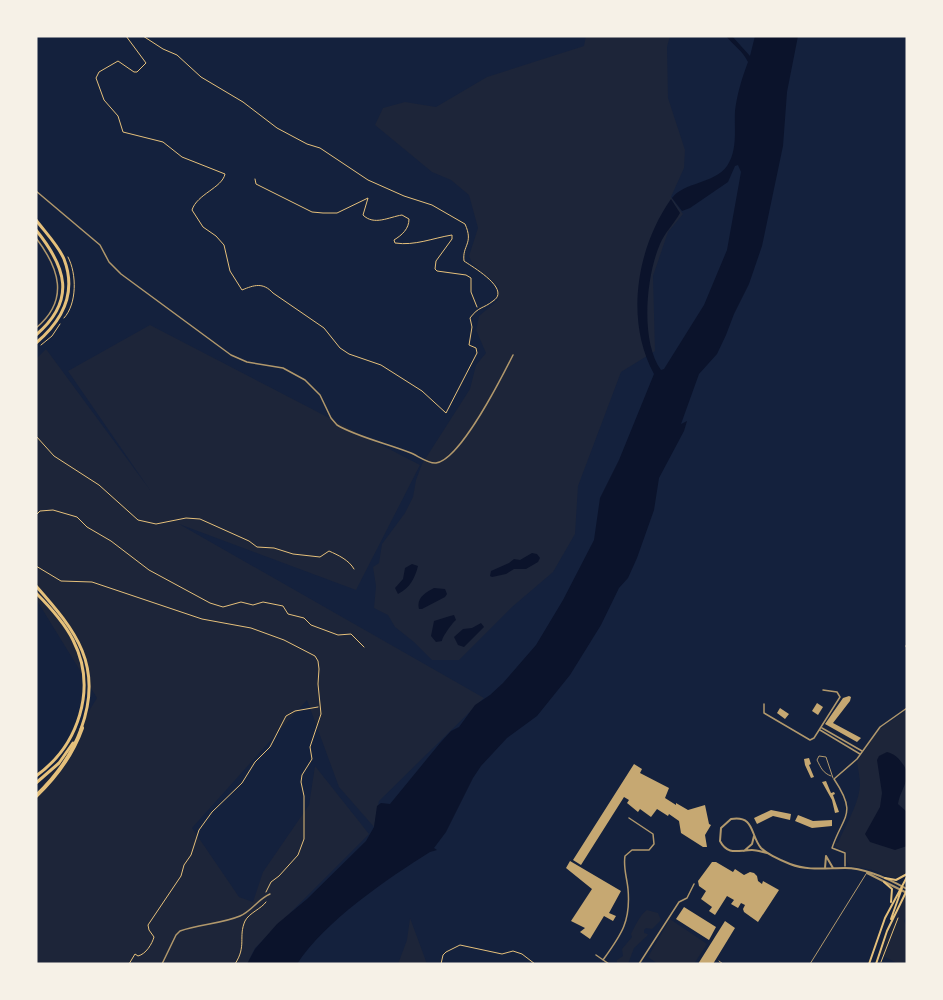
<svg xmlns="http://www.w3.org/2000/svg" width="943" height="1000" font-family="Georgia,serif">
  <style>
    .green { fill: #1d2539 }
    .water { fill: #0b132b }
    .building { fill: #c6a872 }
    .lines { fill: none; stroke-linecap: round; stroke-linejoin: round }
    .path { stroke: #e5c07b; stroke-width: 1 }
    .service { stroke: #b1986c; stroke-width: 1 }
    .minor { stroke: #b1986c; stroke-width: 1.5 }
    .tertiary { stroke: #b1986c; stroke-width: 2 }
    .secondary { stroke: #e5c07b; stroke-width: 2 }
    .primary { stroke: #e5c07b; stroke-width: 3 }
    .motorway { stroke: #e5c07b; stroke-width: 4 }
  </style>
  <rect width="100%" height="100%" fill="#14213d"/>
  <path class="green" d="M 586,36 L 670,36 L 667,47 L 668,98 L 685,150 L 684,168 L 671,197 L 683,214 L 668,232 L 653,276 L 655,351 L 621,372 L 578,486 L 575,534 L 553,572 L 512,607 L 459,660 L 432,660 L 414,642 L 395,627 L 388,615 L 374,608 L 376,586 L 373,567 L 379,563 L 382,544 L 405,513 L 413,497 L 416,480 L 422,464 L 470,389 L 476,365 L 486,353 L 476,330 L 479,316 L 498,300 L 499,287 L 472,263 L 469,256 L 478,228 L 469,195 L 451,180 L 432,172 L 375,125 L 383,108 L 405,102 L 436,107 L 487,77 L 584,46 Z
    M 150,325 L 420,465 L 356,590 L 179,524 L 484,698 L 379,801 L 374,827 L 339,787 L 307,700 L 192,828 L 239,897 L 253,902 L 263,872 L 309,805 L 315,766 L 369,834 L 255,948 L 247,964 L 37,964 L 36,796 L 97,698 L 36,599 L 36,359 L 46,349 L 150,490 L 68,371 Z
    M 907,710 L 907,871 C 897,881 891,878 880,873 C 872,869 859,867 850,866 L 847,862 L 846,852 L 836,847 L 835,843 L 838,843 C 845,826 859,804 860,785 C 860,778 858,769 857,762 L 878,730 Z
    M 907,890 L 907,915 L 904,921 L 907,927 L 907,964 L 899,964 L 879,954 Z
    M 647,910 L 658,913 L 661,920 L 652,929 L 646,928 L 644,930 L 644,933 L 648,934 L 647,936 L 634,948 L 628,964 L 617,964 L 617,960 L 623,956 L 622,949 L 632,937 L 631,934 C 634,928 641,913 647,910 Z
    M 410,918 L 427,964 L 398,964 L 407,940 Z
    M 670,919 L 707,944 L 694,964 L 658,964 L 648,957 Z"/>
  <path class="water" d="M 726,36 L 732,36 L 750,56 L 755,36 L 798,36 L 787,92 L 783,146 L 762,246 L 749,284 L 734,314 L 726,335 L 717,354 L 699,374 L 681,424 L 687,421 L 684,431 L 659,478 L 654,510 L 637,558 L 628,578 L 619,588 L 601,625 L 570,675 L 537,716 L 507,738 L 481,766 L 473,778 L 446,832 L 434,848 L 437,850 L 430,852 C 387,879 325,921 297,964 L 247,964 L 255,949 L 277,924 L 307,899 L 366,841 L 374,827 L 377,806 L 381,803 L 390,804 L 440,743 L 451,731 L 459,727 L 475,705 L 490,695 L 503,683 L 536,645 L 563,600 L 594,540 L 600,498 L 619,460 L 654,374 C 625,321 636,249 671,199 L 680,213 C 674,224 665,232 660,244 C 646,276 640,341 661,370 L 664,369 L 704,305 L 727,250 L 741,172 L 738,165 L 735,166 L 728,182 L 690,208 L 682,211 L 672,198 C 684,182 714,184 727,166 C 738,150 734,129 735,111 C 737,94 742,78 748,62 C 743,51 734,46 726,36 Z
    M 532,553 L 537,554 L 540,558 L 538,562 L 526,569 L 514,569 L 506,574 L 492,577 L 490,576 L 491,571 L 509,563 L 514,559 L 520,560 Z
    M 412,564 L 418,566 C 415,578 410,588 398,594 L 395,588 L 403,579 L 405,568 Z
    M 434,588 L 445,589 L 447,594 L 445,597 L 422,609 L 419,609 C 416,598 426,592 434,588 Z
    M 450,616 L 454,615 L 456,620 C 453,622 442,637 442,641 L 436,642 L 431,636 L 434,621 Z
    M 481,623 L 484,627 L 464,647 L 458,645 L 454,637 L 463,629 L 472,628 Z
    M 887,752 C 894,754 898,757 902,763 C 914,777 900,789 898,804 L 907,812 L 907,846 L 895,850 L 870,842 L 865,834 L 880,807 L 882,793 L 877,760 L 879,756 Z"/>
  <path class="building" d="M 849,696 L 851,697 L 850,701 L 833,723 L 861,738 L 857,742 L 825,724 L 843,698 Z
    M 817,703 L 823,707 L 818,715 L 812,711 Z
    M 780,708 L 789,714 L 785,719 L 777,713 Z
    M 809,758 L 811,764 L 809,765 L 814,777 L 811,778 L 805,765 L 804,759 Z
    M 634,764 L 642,769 L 640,773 L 669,788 L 665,798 L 676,805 L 676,803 L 688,810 L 705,805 L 709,824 L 711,825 L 705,835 L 707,847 L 703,847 L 681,833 L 679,821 L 669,814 L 668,816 L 657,809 L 651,817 L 640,809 L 638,812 L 627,803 L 629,800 L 624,797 L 581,865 L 573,860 Z
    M 826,781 L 831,793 L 834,792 L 835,794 L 833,795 L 839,812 L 835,813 L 832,800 L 822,782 Z
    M 771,810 L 791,814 L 790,820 L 773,816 L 757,824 L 754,818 Z
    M 798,815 L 813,821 L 832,820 L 832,826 L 812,828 L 795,821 Z
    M 570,861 L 621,891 L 609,913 L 616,916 L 613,921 L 604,916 L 590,939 L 580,932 L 585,928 L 571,921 L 592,889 L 566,868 Z
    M 712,862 L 716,862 L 733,872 L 735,869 L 744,875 L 750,872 L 754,873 L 757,876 L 758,881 L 762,884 L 763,881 L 779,890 L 758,922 L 744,912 L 743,909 L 745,905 L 741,903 L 738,908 L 731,904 L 734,900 L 727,896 L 715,915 L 709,911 L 712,907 L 701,899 L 706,891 L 699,886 L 698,881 Z
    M 684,907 L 716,927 L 709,940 L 676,919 Z
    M 725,921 L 735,928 L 713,964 L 698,964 Z"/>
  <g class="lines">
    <path class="path" d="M 126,36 L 146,63 L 137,72 L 134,72 L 118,61 L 99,72 L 96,78 L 104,100 L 118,116 L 123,132 L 163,142 L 182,157 L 225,174 C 222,188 197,194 192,210 L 203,227 L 216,236 L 224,245 L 230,271 L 242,290 C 254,285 263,282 273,293 L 324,328 L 340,348 L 349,354 L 381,365 L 422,391 L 446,413 L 477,353 L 476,348 L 469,345 L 472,327 L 470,318 C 479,306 483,309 493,301 C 512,289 471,266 464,261 C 462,245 474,244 465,224 L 432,205 L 404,196 L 368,180 L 320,148 L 307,144 L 277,128 L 243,102 L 201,77 L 177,55 L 163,49 L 143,36
      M 255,179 L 256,184 L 312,212 L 323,213 L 337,213 L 368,198 L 363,215 C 374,226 389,217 402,215 L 409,219 C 409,229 402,235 394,240 L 395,243 C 415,246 433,238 452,235 L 452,239 L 436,261 L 435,269 L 437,271 L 466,275 L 471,278 L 471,292 L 477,307
      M 64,318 C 77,304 77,274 68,257
      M 41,345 L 52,336 L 60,324
      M 36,436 L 54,456 L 99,485 L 138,520 L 156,524 L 186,518 L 200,519 L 249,541 L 257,547 L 274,548 L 293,554 L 320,557 L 329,551 C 338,555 349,560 354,569
      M 36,515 L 40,511 L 53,510 L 77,517 L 87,527 L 111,541 L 149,570 L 210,603 L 223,607 L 241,602 L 253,605 L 263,602 L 283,606 L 288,614 L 304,618 L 311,625 L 338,635 L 351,634 L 364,647
      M 36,566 L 61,581 L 92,582 L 202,619 L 251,628 L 284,640 L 315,656 L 318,661 L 319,669 L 318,684 L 321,714 L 310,747 L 312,759 L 302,775 L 301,782 L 304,796 L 304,839 L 298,855 L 279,876 L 271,882 L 266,892
      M 881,962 L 898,918
      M 129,964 L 135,954 L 138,956 C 146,954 152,944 154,937 L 149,930 L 148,925 L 181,876 L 184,865 L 191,855 L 199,830 L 212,812 L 242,783 L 255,762 L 270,747 L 286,716 L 295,711 L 318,707
      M 235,964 C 247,946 238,937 245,921 C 249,913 261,909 266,902
      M 441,964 L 443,955 L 446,952 L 460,945 L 502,954 L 513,951 L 522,954 L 535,964"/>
    <path class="service" d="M 831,776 C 823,773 821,768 817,760 L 819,756 L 826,757 L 833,778
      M 719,961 L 723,964
      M 810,964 L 866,874"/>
    <path class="minor" d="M 36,191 L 100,245 L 109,262 L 121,274 L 231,355 L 247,362 L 283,368 L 305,380 L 320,395 L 331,418 L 337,425 C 357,437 389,444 411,453 C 418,456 429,464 436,463 C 460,460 502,377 513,355
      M 36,238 C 59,268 70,300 36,328
      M 906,646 L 907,648
      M 907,676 L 907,685
      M 764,704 L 764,713 L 810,740 L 814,738 L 840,697 L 837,692 L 823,690
      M 822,728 L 862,751
      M 820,730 L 860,754
      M 845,866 L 845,853 L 832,848 C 843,815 858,815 834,779 L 857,759 L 880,727 L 907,708
      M 596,955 L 609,964
      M 603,960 C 621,935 631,922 628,889 C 627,878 623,867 625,856 L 632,850 L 649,850 L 654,844 L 653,834 L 629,818
      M 162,964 L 176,935 L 180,931 C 199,924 221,924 240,916 C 252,911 258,899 270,894
      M 639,964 L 679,902 L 687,898 L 694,884"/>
    <path class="tertiary" d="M 744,851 L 752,844 L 754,836
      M 767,853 C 762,852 757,850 752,850 C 738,850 728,856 720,841 L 721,828 L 731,819 C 755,815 750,835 761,848 C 768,855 780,860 790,864 C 808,871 826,868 845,868 C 866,868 889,879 907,889
      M 826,856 L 833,868
      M 825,868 L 826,856
      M 867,873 L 905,892"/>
    <path class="secondary" d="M 885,878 L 896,880 L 907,874
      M 884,882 L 892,889 L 891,902
      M 891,919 L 902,888
      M 869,964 L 885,918 L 907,877
      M 876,964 L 887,931 L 907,890"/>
    <path class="primary" d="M 36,220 C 45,232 58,245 64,259 C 77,293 62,321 36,343
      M 36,230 C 66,267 77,300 36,335
      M 36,586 C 76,631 104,666 81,729
      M 36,593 C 50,607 64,622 73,640 C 98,689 78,746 36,776
      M 36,783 L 59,763 L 73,743"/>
    <path class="motorway" d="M 36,796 C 56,777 73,753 82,728"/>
  </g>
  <rect width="943" height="1000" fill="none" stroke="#f6f1e7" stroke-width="75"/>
</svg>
